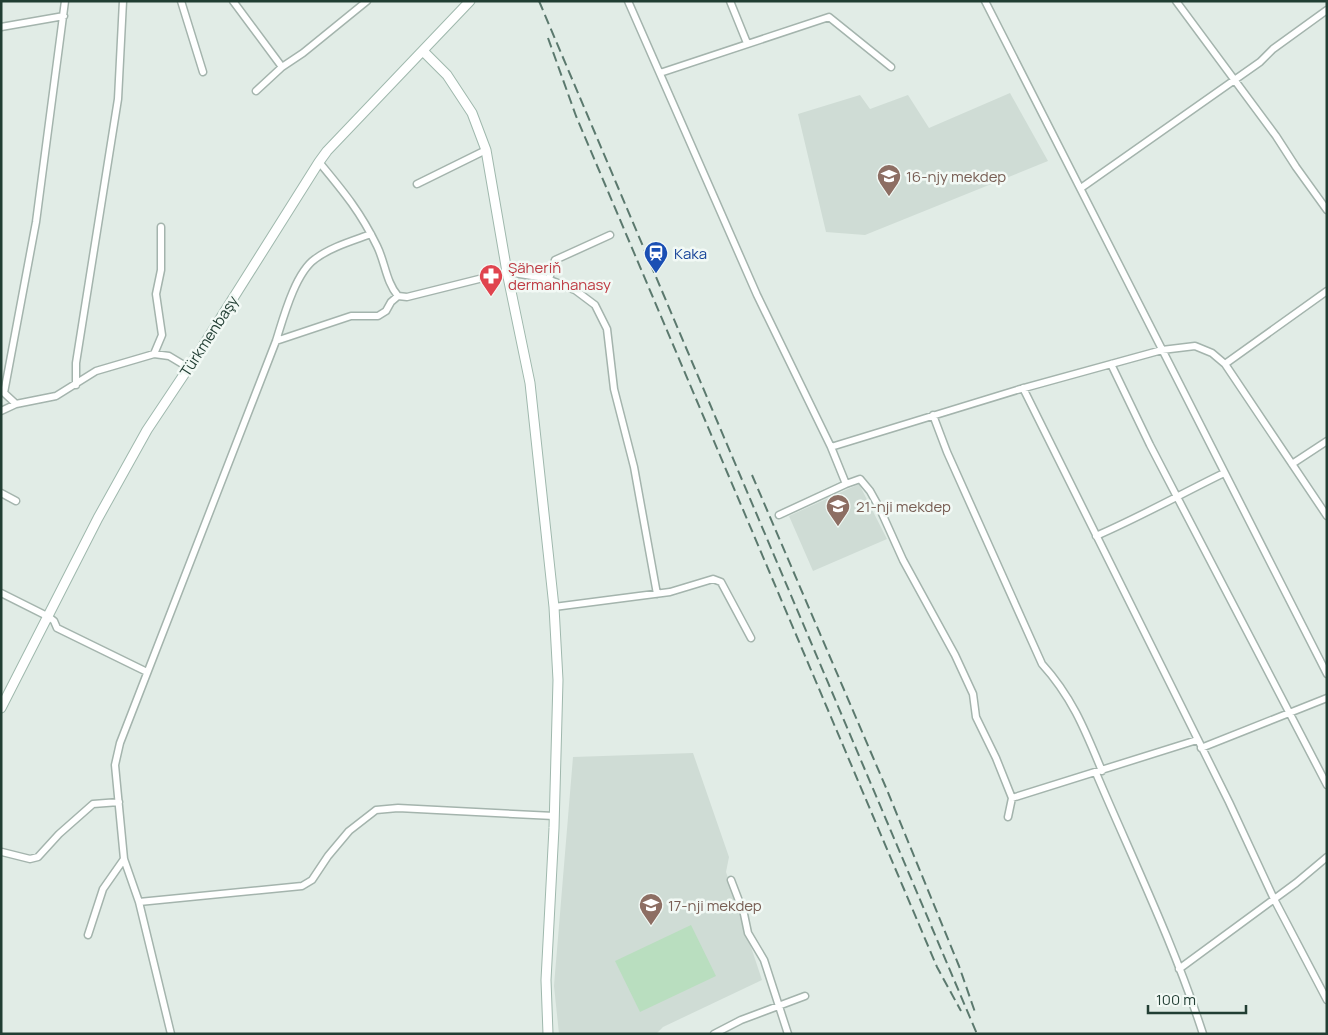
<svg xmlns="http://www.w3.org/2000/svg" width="1328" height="1035" font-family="Manrope,sans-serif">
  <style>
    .built { fill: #cfdcd5 }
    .green { fill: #b9debf }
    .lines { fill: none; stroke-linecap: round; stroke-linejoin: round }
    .street-casing { stroke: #a4b4ad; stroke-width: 9 }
    .secondary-casing { stroke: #9fb8ad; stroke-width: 11 }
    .street { stroke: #fff; stroke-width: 6 }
    .secondary { stroke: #fff; stroke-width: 9 }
    .rail { stroke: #5b796e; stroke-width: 2; stroke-dasharray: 10 5; stroke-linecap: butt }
    .labels { text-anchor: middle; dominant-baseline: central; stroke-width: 5; stroke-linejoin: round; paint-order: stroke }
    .education-label { font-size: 15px; fill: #785e54; stroke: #f2f9f5; text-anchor: start }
    .transit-label { font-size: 15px; fill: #164399; stroke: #f2f9f5; text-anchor: start }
    .health-label { font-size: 15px; fill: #be3a42; stroke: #f2f9f5; text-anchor: start }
    .street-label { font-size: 15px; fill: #213e33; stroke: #f2f9f5 }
  </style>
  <rect width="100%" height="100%" fill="#e1ece6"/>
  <path class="built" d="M 1010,93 L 1048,161 L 865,235 L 826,232 L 798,114 L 860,95 L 870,109 L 908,95 L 929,128 Z
    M 859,484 L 887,539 L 813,571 L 789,516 Z
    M 693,753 L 729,857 L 726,872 L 762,980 L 663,1027 L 656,1034 L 559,1034 L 554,986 L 573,757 Z"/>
  <path class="green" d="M 691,925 L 716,976 L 640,1012 L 615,961 Z"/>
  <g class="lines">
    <g class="street-casing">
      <path id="street" d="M 181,1 L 203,72
        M 233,1 L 282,67
        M 628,1 L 757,295 L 831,447 L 846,484 L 779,515
        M 730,1 L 747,43
        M 985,1 L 1327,674
        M 1176,1 L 1276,136 L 1296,167 L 1327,210
        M 1,27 L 64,16
        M 660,73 L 829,17 L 891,67
        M 256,91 L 282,67 L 303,53 L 367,1
        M 319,162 C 343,191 360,211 377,246 C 385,262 386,282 398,296 L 407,297 L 507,272 L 545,278 L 575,290 L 595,305 L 607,329 L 614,389 L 634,467 L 657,594
        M 417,184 L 486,150
        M 1081,188 L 1260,62 L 1273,49 L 1327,10
        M 549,279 L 555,260 L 610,235
        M 276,341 L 351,316 L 378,316 L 386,311 L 391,302 L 398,296
        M 154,354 L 162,335 L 156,294 L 161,270 L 161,227
        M 1111,364 L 1150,445 L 1327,785
        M 1225,364 L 1327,291
        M 76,385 L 76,363 L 118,99 L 123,1
        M 1023,388 L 1229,802 L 1274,899 L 1327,1000
        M 2,391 L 16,404
        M 4,393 L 36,222 L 65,1
        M 1,411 L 16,404 L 56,396 L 96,371 L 154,354 L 169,356 L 189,368
        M 933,415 L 947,452 L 1042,664 C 1072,697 1085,730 1102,771
        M 831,447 L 1017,390 L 1162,350 L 1195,346 L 1212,353 L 1225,364 L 1327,516
        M 1292,464 L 1327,441
        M 846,484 L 860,479 L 870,491 L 880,509 L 903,560 L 955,655 L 973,694 L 976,717 L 996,758 L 1012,798 L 1008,817
        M 1,493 L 16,501
        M 1096,536 C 1140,517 1181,494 1224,473
        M 1,593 L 49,617 L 54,621 L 57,628 L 147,672
        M 554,607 L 670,592 L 713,579 L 721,582 L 751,638
        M 1201,748 L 1327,698
        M 1096,773 C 1133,860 1174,944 1203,1034
        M 1012,798 L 1197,740
        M 2,852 L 30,859 L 38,857 L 59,834 L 93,804 L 119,802
        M 731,880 L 744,914 L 748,933 L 764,960 L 788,1034
        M 139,902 L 302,886 L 312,880 L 328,856 L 349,831 L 376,810 L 398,808 L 554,816
        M 88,935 L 103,889 L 124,859
        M 1179,969 L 1296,883 L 1327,857
        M 171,1034 L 139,902 L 124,859 L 115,765 L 120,743 L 276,341 C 283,319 295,273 315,259 C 331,247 352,241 371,234
        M 714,1034 L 741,1020 L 805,996"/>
    </g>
    <g class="secondary-casing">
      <path id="secondary" d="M 423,51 L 447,75 L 472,113 L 486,150 L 507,272 L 530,383 L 554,607 L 558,680 L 554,828 L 546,980 L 548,1034
        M 1,708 L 98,518 L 147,430 L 203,346 L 319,162 L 327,151 L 470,1"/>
    </g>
    <use href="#street" class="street"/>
    <use href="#secondary" class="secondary"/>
    <path class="rail" d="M 539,1 L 977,1034
      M 548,38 L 576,116 L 937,967 L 961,1011
      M 752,475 L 887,790 L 959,966 L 976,1015"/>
  </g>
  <defs>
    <g id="school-pin" transform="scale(1.25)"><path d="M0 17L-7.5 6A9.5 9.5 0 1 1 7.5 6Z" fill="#8d6e63" stroke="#f2f9f5"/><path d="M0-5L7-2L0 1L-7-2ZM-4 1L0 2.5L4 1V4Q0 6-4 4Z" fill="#fff"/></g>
    <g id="station-pin" transform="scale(1.25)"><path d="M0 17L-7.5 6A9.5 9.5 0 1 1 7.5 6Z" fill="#1a4fb4" stroke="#f2f9f5"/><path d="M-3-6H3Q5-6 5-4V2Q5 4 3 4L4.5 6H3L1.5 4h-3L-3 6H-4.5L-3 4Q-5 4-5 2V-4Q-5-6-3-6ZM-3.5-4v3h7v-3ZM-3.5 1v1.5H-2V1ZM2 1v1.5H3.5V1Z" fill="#fff"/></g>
    <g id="pharmacy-pin" transform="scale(1.25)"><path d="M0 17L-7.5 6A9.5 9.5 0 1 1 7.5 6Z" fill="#e0444e" stroke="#f2f9f5"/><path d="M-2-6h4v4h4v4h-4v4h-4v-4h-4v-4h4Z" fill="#fff"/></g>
  </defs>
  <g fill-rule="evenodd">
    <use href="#school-pin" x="889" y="176"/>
    <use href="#station-pin" x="656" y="253"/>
    <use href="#pharmacy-pin" x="491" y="276"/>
    <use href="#school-pin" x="838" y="506"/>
    <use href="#school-pin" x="651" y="905"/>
  </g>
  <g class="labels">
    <g class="education-label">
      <text x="906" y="176">16-njy mekdep</text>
      <text x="856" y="506">21-nji mekdep</text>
      <text x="668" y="905">17-nji mekdep</text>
    </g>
    <g class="transit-label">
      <text x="674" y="253">Kaka</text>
    </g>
    <g class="health-label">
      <text x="508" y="267">Şäheriň<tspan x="508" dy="17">dermanhanasy</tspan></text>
    </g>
    <g class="street-label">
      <text transform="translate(209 336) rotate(-57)">Türkmenbaşy</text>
    </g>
  </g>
  <rect width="1328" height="1035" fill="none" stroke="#213e33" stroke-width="5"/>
  <path d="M1148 1005v8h98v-8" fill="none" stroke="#213e33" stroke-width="2.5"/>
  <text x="1156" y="1005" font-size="15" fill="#213e33" stroke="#f2f9f5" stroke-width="4" paint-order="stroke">100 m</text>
</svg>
